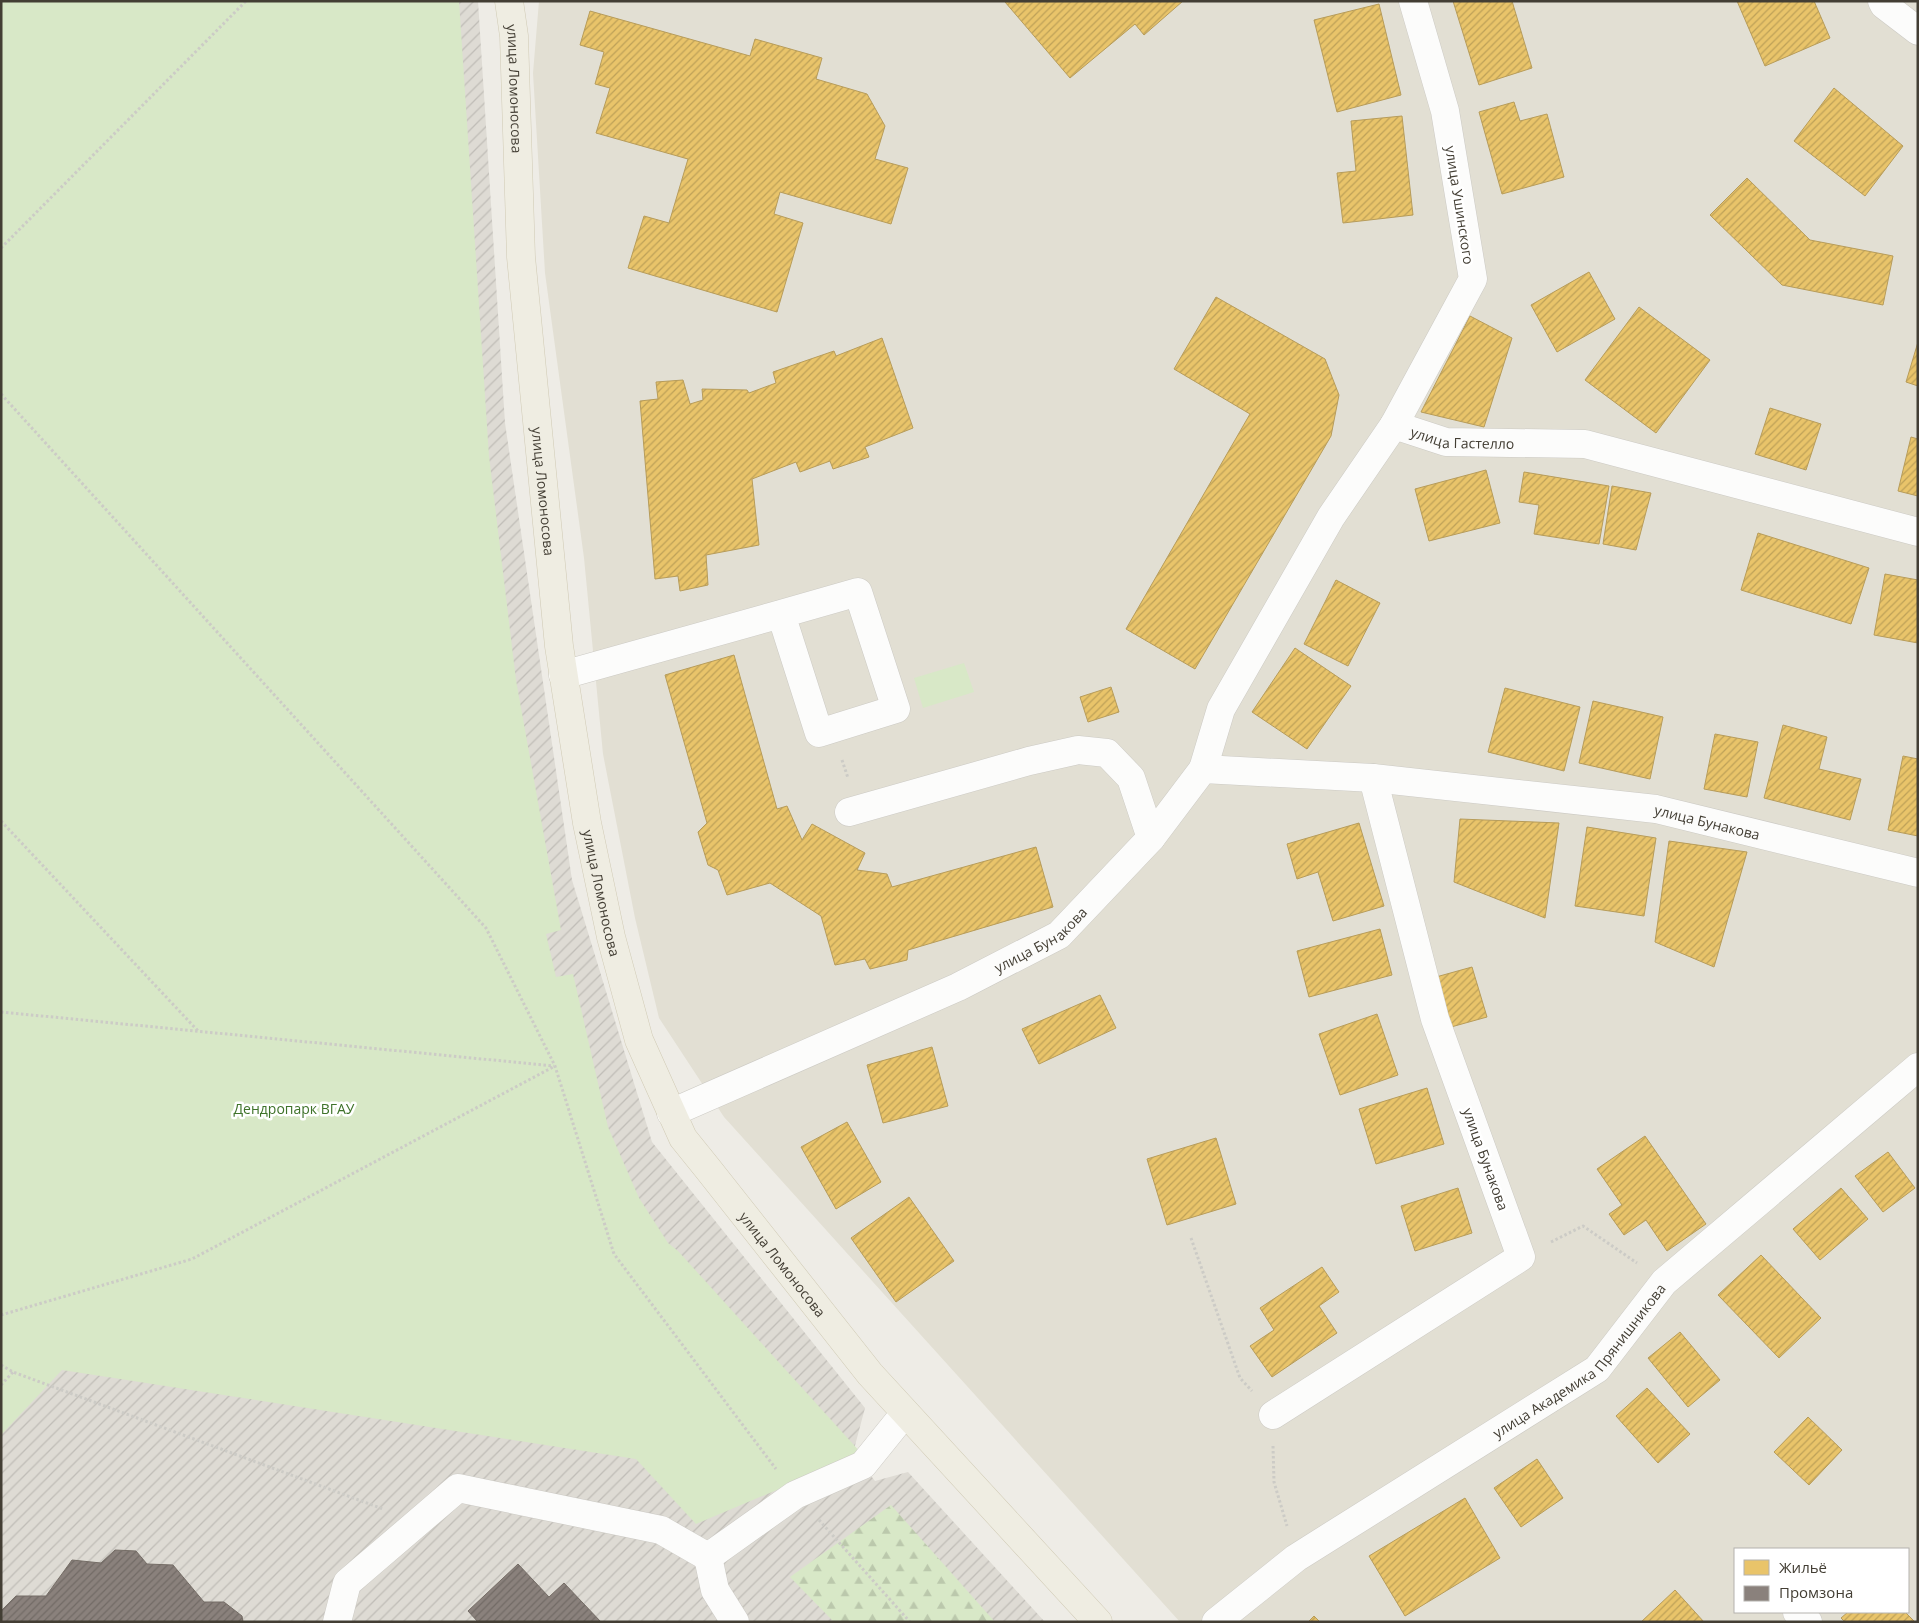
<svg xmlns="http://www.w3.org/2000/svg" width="1919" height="1623" font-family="'Open Sans',sans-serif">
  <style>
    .residential { fill: #e2dfd3; fill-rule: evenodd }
    .industrial { fill: url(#industrial-furrows) }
    .forest { fill: url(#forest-firs) }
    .park { fill: #d8e8c7 }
    .homes { fill: url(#homes-hatch); stroke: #b79c5a }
    .industry { fill: url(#industry-hatch); stroke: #756d66 }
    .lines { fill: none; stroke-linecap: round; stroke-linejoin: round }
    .minor-casing { stroke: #cccac4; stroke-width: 29 }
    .major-casing { stroke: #d0cab4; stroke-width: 29 }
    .path { stroke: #cccbc6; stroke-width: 3; stroke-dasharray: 2.5 2.5; stroke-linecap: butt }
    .minor { stroke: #fcfcfb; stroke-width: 28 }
    .major { stroke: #efede2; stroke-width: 28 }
    .labels { text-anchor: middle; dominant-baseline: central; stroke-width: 5; stroke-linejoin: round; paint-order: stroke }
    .street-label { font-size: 14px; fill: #433e34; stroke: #fff }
    .park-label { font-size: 14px; fill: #3e7229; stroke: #fff }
  </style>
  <defs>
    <pattern id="industrial-furrows" width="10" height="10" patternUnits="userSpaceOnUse" patternTransform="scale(1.25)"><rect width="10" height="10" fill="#dedbd4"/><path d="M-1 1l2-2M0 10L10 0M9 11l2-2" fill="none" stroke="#c0bdb7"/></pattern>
    <pattern id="forest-firs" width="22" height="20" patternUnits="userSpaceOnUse" patternTransform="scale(1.25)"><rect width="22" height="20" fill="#d8e8c7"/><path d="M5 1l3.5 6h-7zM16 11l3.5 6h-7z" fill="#bbc8ac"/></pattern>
    <pattern id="homes-hatch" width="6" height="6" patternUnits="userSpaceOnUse" patternTransform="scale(1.25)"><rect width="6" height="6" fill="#e9c46a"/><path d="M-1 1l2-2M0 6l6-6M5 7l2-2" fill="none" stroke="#bea158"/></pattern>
    <pattern id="industry-hatch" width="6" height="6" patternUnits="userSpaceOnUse" patternTransform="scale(1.25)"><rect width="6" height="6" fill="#8a817c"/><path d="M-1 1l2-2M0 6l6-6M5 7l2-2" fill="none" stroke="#726b66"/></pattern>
  </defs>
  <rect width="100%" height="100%" fill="#eeece6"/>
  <path class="residential" d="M 539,1 L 1918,1 L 1918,1622 L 1180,1622 L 724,1117 L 659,1018 L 635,918 L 603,754 L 584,558 L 545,273 L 533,73 ZM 1735,1549 L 1908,1549 L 1908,1612 L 1735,1612 Z"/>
  <path class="industrial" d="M 1,1 L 478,1 L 505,423 L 572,880 L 652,1142 L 865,1408 L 853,1453 L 875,1481 L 908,1472 L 1045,1622 L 1,1622 Z"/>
  <path class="forest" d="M 891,1505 L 995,1622 L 834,1622 L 790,1577 Z"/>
  <path class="park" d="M 1,1 L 459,1 L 489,456 L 516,680 L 561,930 L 546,934 L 556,977 L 573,974 L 608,1127 L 639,1198 L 668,1243 L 678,1251 L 862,1454 L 696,1524 L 636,1459 L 62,1370 L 1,1435 Z
    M 964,663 L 974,692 L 923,708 L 914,678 Z"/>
  <path class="homes" d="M 1183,1 L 1144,35 L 1135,24 L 1070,78 L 1005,2 Z
    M 1453,1 L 1512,1 L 1532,68 L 1479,85 Z
    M 1737,1 L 1814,1 L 1830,38 L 1765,66 Z
    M 1379,4 L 1401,95 L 1337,112 L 1314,20 Z
    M 590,11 L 750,56 L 755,39 L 822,58 L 816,79 L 867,94 L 885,126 L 875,159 L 908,168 L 891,224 L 780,192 L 774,214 L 803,223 L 777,312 L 628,268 L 644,216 L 669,223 L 688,159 L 596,133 L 610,88 L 595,84 L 604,52 L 580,45 Z
    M 1834,88 L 1903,146 L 1865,196 L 1794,141 Z
    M 1514,102 L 1520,121 L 1547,114 L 1564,177 L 1502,194 L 1479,112 Z
    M 1402,116 L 1413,215 L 1343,223 L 1337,173 L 1356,171 L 1351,121 Z
    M 1747,178 L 1810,240 L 1893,256 L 1883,305 L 1782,285 L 1710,215 Z
    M 1589,272 L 1615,319 L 1557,352 L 1531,305 Z
    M 1216,297 L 1325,359 L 1339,395 L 1331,436 L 1195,669 L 1126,629 L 1250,414 L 1174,369 Z
    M 1639,307 L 1710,360 L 1656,433 L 1585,380 Z
    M 1470,316 L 1512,338 L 1484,427 L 1421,412 Z
    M 882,338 L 913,428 L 865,447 L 869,457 L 833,469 L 830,461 L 800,472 L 796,462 L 752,479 L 759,545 L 706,555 L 708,585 L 680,591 L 678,576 L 655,579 L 640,401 L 658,399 L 656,382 L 683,380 L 690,404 L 703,400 L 702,389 L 747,390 L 749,393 L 776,383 L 773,372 L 834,351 L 836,356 Z
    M 1918,342 L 1918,386 L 1906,382 Z
    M 1770,408 L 1821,424 L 1806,470 L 1755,454 Z
    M 1911,437 L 1918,439 L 1918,496 L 1898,491 Z
    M 1486,470 L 1500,523 L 1429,541 L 1415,489 Z
    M 1524,472 L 1609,486 L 1599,544 L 1534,534 L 1539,505 L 1519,502 Z
    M 1612,486 L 1651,493 L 1636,550 L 1603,544 Z
    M 1758,533 L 1869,568 L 1851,624 L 1741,590 Z
    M 1885,574 L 1918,580 L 1918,643 L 1874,635 Z
    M 1336,580 L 1380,603 L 1348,666 L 1304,644 Z
    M 1295,648 L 1351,686 L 1307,749 L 1252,712 Z
    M 734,655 L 777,809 L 787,806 L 802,840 L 812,824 L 865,853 L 857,870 L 887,874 L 892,887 L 1036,847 L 1053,907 L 908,950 L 907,960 L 870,969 L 865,959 L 835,965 L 821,916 L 770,883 L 727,895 L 718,870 L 708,865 L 698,832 L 707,823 L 665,675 Z
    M 1111,687 L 1119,712 L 1088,722 L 1080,697 Z
    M 1505,688 L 1580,707 L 1564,771 L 1488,752 Z
    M 1593,701 L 1663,717 L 1650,779 L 1579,763 Z
    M 1783,725 L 1827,737 L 1819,769 L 1861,779 L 1850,820 L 1764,798 Z
    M 1715,734 L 1758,742 L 1747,797 L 1704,789 Z
    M 1903,756 L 1918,759 L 1918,836 L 1888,830 Z
    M 1460,819 L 1559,823 L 1545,918 L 1454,882 Z
    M 1359,823 L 1384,906 L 1333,921 L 1318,872 L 1297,879 L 1287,844 Z
    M 1587,827 L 1656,838 L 1644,916 L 1575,906 Z
    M 1669,841 L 1747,852 L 1714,967 L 1655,942 Z
    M 1380,929 L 1392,975 L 1309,997 L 1297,951 Z
    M 1472,967 L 1487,1017 L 1451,1027 L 1436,977 Z
    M 1100,995 L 1116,1028 L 1039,1064 L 1022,1029 Z
    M 1377,1014 L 1398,1075 L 1340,1095 L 1319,1034 Z
    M 932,1047 L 948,1106 L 883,1123 L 867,1065 Z
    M 1427,1088 L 1444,1144 L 1376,1164 L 1359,1109 Z
    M 847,1122 L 881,1182 L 836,1209 L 801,1147 Z
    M 1645,1136 L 1706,1224 L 1667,1251 L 1646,1220 L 1624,1235 L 1609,1214 L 1622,1205 L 1597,1169 Z
    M 1216,1138 L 1236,1204 L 1167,1225 L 1147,1159 Z
    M 1888,1152 L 1915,1188 L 1883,1212 L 1855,1176 Z
    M 1458,1188 L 1472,1233 L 1415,1251 L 1401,1206 Z
    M 1841,1188 L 1868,1219 L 1820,1260 L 1793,1229 Z
    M 909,1197 L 954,1261 L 896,1302 L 851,1238 Z
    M 1761,1255 L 1821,1318 L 1779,1358 L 1718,1295 Z
    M 1322,1267 L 1339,1292 L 1319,1306 L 1337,1333 L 1272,1377 L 1250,1346 L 1274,1330 L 1260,1308 Z
    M 1680,1332 L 1720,1380 L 1688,1407 L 1648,1358 Z
    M 1647,1388 L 1690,1434 L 1658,1463 L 1616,1416 Z
    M 1808,1417 L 1842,1450 L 1809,1485 L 1774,1452 Z
    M 1537,1459 L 1563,1498 L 1521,1527 L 1494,1488 Z
    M 1465,1498 L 1500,1558 L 1405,1616 L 1369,1556 Z
    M 1675,1590 L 1704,1622 L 1641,1622 Z
    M 1848,1612 L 1905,1612 L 1915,1622 L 1845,1622 L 1841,1618 Z
    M 1314,1616 L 1320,1622 L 1308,1622 Z"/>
  <path class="industry" d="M 115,1550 L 136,1551 L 147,1564 L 173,1565 L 204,1602 L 224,1602 L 242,1616 L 243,1622 L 1,1622 L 1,1611 L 16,1596 L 46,1596 L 72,1560 L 101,1563 Z
    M 518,1564 L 549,1597 L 564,1583 L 601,1622 L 478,1622 L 468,1611 Z"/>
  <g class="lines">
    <g class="minor-casing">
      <g id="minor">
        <path d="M 1882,1 L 1884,5 L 1918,31"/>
        <path d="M 1394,425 L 1473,279 L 1445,111 L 1413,1"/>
        <path d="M 563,675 L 781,614 L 819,733 L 896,709 L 858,592 L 781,614"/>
        <path id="s1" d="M 1203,769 L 1221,709 L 1331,517 L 1394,425 L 1446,442 L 1585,444 L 1918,532"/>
        <path d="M 849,812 L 1029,761 L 1078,750 L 1107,753 L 1131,778 L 1151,838"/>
        <path id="s2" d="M 671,1113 L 958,987 L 1059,935 L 1151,838 L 1203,769 L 1373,778 L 1656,809 L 1918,873"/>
        <path d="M 1273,1415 L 1521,1257 L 1435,1019 L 1373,778"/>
        <path d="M 708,1557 L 715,1590 L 735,1622"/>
        <path d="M 1797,1612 L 1808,1622"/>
        <path d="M 337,1622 L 347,1583 L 458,1488 L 661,1530 L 708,1557 L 795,1495 L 863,1465 L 905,1413"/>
        <path id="s3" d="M 1216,1622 L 1296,1558 L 1597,1369 L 1664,1282 L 1918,1067"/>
      </g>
    </g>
    <g class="major-casing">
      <g id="major">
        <path id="s4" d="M 509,1 L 514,36 L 521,257 L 559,646 L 587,823 L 611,937 L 639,1040 L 683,1138 L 708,1169 L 870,1374 L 1098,1622"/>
      </g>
    </g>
    <path class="path" d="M 1,248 L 246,1
      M 1,394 L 486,928 L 555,1066 L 614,1254 L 776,1469
      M 842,760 L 848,778
      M 1,821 L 199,1032
      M 1,1012 L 554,1066
      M 1191,1238 L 1240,1378 L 1252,1391
      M 1551,1242 L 1583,1226 L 1637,1263
      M 1,1315 L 192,1259 L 555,1066
      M 1,1365 L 13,1372 L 383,1509
      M 1,1385 L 13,1372
      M 1273,1446 L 1274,1482 L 1287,1526
      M 819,1520 L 910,1622"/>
    <use href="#minor" class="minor"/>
    <use href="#major" class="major"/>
  </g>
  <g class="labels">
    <g class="street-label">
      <text stroke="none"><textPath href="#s4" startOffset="88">улица Ломоносова</textPath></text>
      <text transform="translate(1460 205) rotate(81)">улица Ушинского</text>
      <text stroke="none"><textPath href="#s1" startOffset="466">улица Гастелло</textPath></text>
      <text stroke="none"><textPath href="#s4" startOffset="492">улица Ломоносова</textPath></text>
      <text stroke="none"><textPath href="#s2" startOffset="1155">улица Бунакова</textPath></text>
      <text stroke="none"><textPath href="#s4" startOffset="898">улица Ломоносова</textPath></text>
      <text stroke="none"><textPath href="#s2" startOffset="409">улица Бунакова</textPath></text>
      <text transform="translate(1486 1159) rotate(70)">улица Бунакова</text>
      <text stroke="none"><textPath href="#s4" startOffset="1318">улица Ломоносова</textPath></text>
      <text stroke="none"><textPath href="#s3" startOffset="450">улица Академика Прянишникова</textPath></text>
    </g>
    <g class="park-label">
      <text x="294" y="1108">Дендропарк ВГАУ</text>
    </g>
  </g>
  <rect width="1919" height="1623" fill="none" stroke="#433e34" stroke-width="5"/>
  <rect x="1734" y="1548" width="175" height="65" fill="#ffffff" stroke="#b4b2ae"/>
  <rect x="1744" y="1560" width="25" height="15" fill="#e9c46a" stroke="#b4b2ae"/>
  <text x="1779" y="1573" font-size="15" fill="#433e34">Жильё</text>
  <rect x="1744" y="1586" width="25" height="15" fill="#8a817c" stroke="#b4b2ae"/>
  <text x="1779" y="1598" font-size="15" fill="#433e34">Промзона</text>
</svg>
